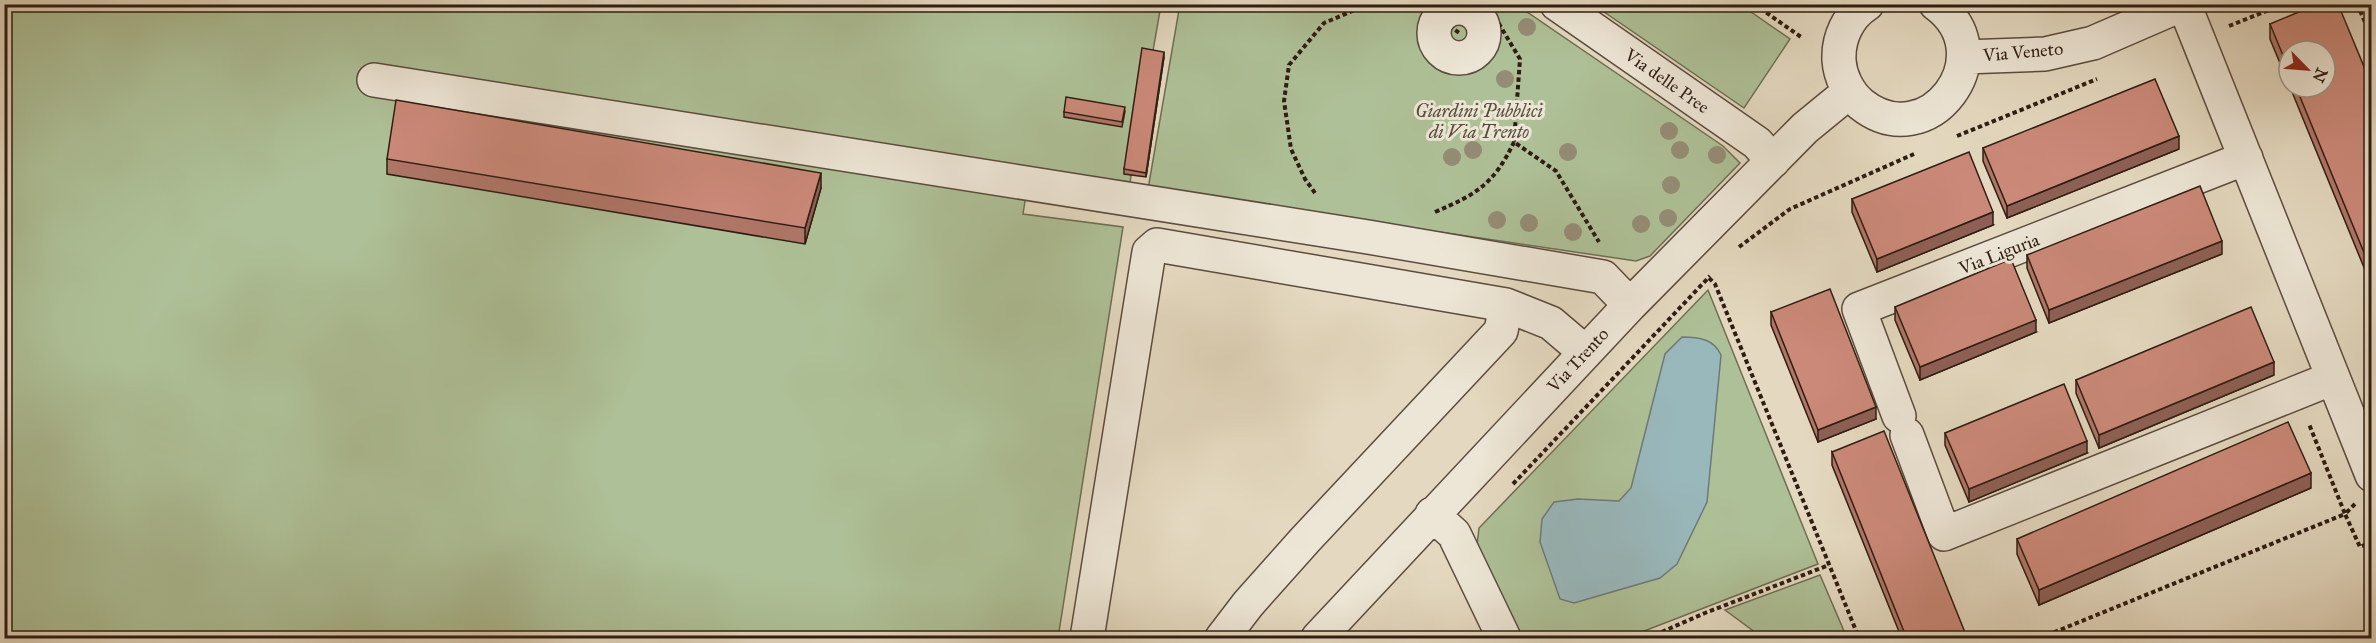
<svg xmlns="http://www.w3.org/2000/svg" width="2376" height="643" font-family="'IM FELL Great Primer',serif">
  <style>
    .green { fill: #aec097; stroke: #6e6e54; stroke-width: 1.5 }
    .water { fill: #99b8bc; stroke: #6f7a78; stroke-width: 1.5 }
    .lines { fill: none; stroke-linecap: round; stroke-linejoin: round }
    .minor-casing { stroke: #5c4b3e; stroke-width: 36 }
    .path { stroke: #2f1c12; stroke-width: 4; stroke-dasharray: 4.5 3; stroke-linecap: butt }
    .minor { stroke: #ede6d6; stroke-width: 33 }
    .tree { fill: #958c76 }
    .wall { fill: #af7668; stroke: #2f1c12; stroke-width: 1.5 }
    .shaded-wall { fill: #8e6055; stroke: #2f1c12; stroke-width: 1.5 }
    .building { fill: #cb8979; stroke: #2f1c12; stroke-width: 1.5 }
    .labels { text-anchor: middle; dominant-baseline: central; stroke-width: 6; stroke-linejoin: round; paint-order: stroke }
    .street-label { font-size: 18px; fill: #2f1c12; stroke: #ede6d6 }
    .park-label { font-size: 18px; font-style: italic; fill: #554d3a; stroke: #ede6d6 }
  </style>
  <rect width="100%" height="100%" fill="#e4d9c0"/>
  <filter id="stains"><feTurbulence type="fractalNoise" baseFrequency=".00333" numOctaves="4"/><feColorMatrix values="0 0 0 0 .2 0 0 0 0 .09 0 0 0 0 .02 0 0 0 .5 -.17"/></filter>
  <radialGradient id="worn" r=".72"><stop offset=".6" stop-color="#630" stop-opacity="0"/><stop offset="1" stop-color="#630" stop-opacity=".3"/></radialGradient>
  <path class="green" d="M 1180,4 L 1517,5 L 1723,146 L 1740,163 L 1650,256 L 1636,261 L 1148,189 Z
    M 4,5 L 1161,5 L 1130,182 L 1030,169 L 1023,214 L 1123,227 L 1058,638 L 5,638 Z
    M 1594,5 L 1741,5 L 1790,39 L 1744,108 Z
    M 1708,290 L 1818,564 L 1626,638 L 1519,638 L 1476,553 L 1479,528 Z
    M 1820,575 L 1847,638 L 1763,638 L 1725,610 Z"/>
  <path class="water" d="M 1682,337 C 1699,337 1714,339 1721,355 L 1707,502 L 1677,564 L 1660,578 L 1574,603 L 1560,599 L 1540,542 L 1542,519 L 1554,502 L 1578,499 L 1619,501 L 1631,488 L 1665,354 Z"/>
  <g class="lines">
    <g class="minor-casing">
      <path id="minor" d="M 1557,4 L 1757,143 L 1773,161
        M 1867,4 C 1848,16 1838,38 1839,60 C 1840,76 1848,93 1861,104 C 1928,158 2006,55 1936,4
        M 2184,4 L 2372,475
        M1434 33a25 25 0 1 1 50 0a25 25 0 1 1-50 0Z
        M 1964,57 L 2045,54 L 2093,43 L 2183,4
        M 374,80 L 1368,237 L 1603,277 L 1630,305
        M 1899,416 L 1859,309 L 2246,158
        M 1907,435 L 1944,534 L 2333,378
        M 1432,514 L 1454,534 L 1504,638
        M 1087,638 L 1149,252 L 1157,245 L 1506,305 L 1551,323 L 1585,352
        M 1222,638 L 1248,604 L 1305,540 L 1501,331 L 1506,305
        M 1318,638 L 1630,305 L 1805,128 L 1849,92"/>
    </g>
    <path class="path" d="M 1402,4 L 1427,11 L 1461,34
      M 1487,4 L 1520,59 L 1514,142 L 1556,171 L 1599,242
      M 1754,4 L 1801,37
      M 2357,4 L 2372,38
      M 2229,26 L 2284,4
      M 1957,136 L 2097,79
      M 1315,193 L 1305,179 L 1291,149 L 1284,101 L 1289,65 L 1324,23 L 1369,4
      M 1435,212 C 1477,194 1494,184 1514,142
      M 1739,247 L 1790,209 L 1914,154
      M 1709,278 L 1715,284 L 1859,638
      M 1513,484 L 1710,276
      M 2355,504 L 2345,514 L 2360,547 L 2372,542
      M 1648,638 L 1705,613 L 1829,565
      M 2040,638 L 2345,514 L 2309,424"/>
    <use href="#minor" class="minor"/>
  </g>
  <g class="tree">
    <circle cx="1527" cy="27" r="9"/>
    <circle cx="1505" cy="79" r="9"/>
    <circle cx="1669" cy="131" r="9"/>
    <circle cx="1473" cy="150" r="9"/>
    <circle cx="1680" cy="150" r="9"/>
    <circle cx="1568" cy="152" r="9"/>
    <circle cx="1717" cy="155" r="9"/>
    <circle cx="1452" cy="157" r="9"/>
    <circle cx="1671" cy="185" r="9"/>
    <circle cx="1668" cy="218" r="9"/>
    <circle cx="1497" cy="220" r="9"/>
    <circle cx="1529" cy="223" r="9"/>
    <circle cx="1641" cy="224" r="9"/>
    <circle cx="1573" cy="232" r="9"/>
  </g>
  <path class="wall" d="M 2270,24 L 2372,86 L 2372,287 L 2290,87 L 2325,87 L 2289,51 L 2289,85 L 2270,39 Z
    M 1164,57 L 1146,177 L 1124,174 L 1124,169 Z
    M 1125,111 L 1122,127 L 1064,117 L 1064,112 Z
    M 1983,148 L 2179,149 L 2007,218 L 1983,161 Z
    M 387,159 L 821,188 L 805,244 L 387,174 Z
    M 1852,199 L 1993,225 L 1877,272 L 1852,212 Z
    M 2222,254 L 2049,323 L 2027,268 L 2027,255 Z
    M 1895,307 L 2036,332 L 1920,380 L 1895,320 Z
    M 1771,312 L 1876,419 L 1818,442 L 1771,325 Z
    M 2274,375 L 2099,448 L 2076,393 L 2076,380 Z
    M 1945,433 L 2087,453 L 1969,502 L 1945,445 Z
    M 1832,452 L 1966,639 L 1902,639 L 1832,465 Z
    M 2311,488 L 2039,605 L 2017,554 L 2017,539 Z"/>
  <path class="shaded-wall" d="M 1164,52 L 1164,57 L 1146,177 L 1146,173 Z
    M 2179,136 L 2179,149 L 2007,218 L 2007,206 Z
    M 821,173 L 821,188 L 805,244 L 805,228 Z
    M 1993,212 L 1993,225 L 1877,272 L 1877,259 Z
    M 2222,241 L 2222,254 L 2049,323 L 2049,310 Z
    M 2036,320 L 2036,332 L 1920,380 L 1920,367 Z
    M 2274,362 L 2274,375 L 2099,448 L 2099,435 Z
    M 1876,407 L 1876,419 L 1818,442 L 1818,430 Z
    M 2087,441 L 2087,453 L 1969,502 L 1969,489 Z
    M 2311,473 L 2311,488 L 2039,605 L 2039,590 Z"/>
  <path class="building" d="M 2318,4 L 2338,4 L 2372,86 L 2372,272 L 2296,87 L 2325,87 L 2325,51 L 2289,51 L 2289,70 L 2270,24 Z
    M 1142,48 L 1164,52 L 1146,173 L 1124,169 Z
    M 2155,79 L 2179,136 L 2007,206 L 1983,148 Z
    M 1066,97 L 1125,107 L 1122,122 L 1064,112 Z
    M 396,100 L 821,173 L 805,228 L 387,159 Z
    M 1969,152 L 1993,212 L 1877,259 L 1852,199 Z
    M 2200,186 L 2222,241 L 2049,310 L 2027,255 Z
    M 2011,259 L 2036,320 L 1920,367 L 1895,307 Z
    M 1830,289 L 1876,407 L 1818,430 L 1771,312 Z
    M 2251,307 L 2274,362 L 2099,435 L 2076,380 Z
    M 2064,384 L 2087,441 L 1969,489 L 1945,433 Z
    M 2288,422 L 2311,473 L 2039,590 L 2017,539 Z
    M 1884,431 L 1966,635 L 1958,639 L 1907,639 L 1832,452 Z"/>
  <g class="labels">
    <g class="street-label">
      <text transform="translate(2023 52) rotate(-5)">Via Veneto</text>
      <text transform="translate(1667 81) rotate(35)">Via delle Pree</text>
      <text transform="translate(1999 254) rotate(-21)">Via Liguria</text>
      <text transform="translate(1578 360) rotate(-47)">Via Trento</text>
    </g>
    <g class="park-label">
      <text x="1479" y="111">Giardini Pubblici<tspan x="1479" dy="21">di Via Trento</tspan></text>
    </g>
  </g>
  <rect width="2376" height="643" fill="none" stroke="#e4d9c0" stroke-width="24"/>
  <rect x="6" y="6" width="2364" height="631" fill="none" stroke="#2f1c12" stroke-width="3"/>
  <rect x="12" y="12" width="2352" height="619" fill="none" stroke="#2f1c12" stroke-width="1.5"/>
  <g transform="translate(2307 69) rotate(115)"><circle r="28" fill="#ede6d6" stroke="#a19588" stroke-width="1.5"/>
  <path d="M0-4.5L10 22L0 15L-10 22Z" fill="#8f2418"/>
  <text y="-9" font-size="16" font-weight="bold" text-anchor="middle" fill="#2f1c12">N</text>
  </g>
  <rect width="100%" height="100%" filter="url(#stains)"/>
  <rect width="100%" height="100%" fill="url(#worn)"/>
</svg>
